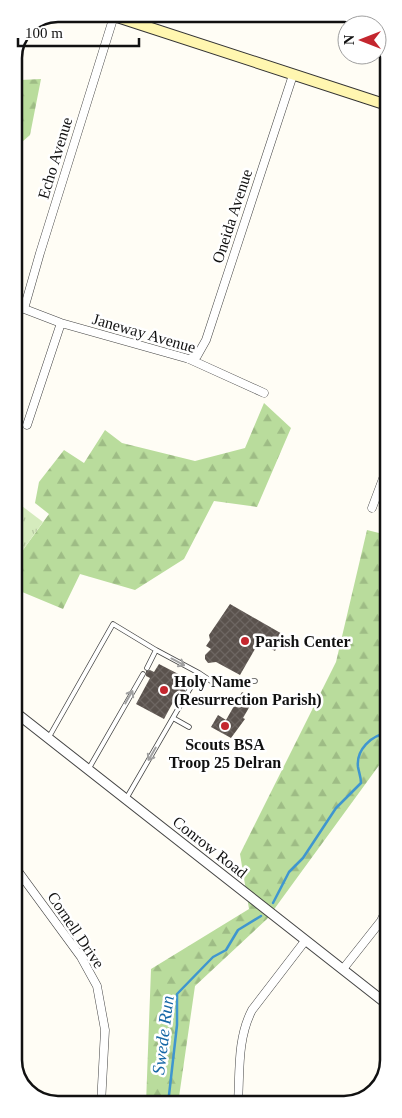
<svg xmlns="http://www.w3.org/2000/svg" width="402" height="1118" font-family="Georgia,serif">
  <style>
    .forest { fill: url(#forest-firs) }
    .park { fill: url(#park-tufts) }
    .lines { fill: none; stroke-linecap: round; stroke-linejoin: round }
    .stream { stroke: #3f96cf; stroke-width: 2.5 }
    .building { fill: url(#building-cross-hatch) }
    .service-casing { stroke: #444; stroke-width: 5.5 }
    .minor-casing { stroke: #444; stroke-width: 9 }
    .tertiary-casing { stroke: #444; stroke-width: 11 }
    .secondary-casing { stroke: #333; stroke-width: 12 }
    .service { stroke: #fff; stroke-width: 4 }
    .minor { stroke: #fff; stroke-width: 8 }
    .tertiary { stroke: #fff; stroke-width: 9 }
    .secondary { stroke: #fff6b0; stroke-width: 10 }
    .oneway { stroke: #a0a0a0 }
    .poi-dot { fill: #c4262e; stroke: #fff; stroke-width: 2 }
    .labels { text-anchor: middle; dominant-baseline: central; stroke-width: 5; stroke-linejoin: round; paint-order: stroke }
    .street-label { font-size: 16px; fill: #111; stroke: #fff }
    .poi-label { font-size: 16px; font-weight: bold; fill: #111; stroke: #fff; text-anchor: start }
    .water-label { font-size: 18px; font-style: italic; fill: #1768a6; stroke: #fff }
    .rim { fill: none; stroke: #111; stroke-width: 2.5 }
  </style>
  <defs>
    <pattern id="forest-firs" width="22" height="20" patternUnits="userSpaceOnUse" patternTransform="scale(1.25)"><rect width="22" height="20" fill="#b9dc9c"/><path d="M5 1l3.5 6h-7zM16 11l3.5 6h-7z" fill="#9ebc85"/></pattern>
    <pattern id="park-tufts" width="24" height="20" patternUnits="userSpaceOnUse" patternTransform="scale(1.25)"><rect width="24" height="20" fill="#d5ebbd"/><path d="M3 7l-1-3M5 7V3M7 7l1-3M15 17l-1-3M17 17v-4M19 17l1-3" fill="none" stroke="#b6c8a1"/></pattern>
    <pattern id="building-cross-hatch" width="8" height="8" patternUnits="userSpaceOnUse" patternTransform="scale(1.25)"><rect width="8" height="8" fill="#5a524d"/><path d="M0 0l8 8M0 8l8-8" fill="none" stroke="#6d6662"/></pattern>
  </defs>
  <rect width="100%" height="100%" fill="#fffdf5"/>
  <path class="forest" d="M 41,79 L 30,135 L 14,149 L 14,91 L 20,80 Z
    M 264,403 L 291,428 L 257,507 L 214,501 L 184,559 L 135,590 L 80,574 L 63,609 L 15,589 L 15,561 L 49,514 L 35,503 L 39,482 L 64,450 L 84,463 L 105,430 L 122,443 L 195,461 L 245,448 Z
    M 367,530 L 387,535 L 388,753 L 267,919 L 195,986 L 178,1104 L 146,1104 L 151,969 L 249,909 L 240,854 L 336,662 Z"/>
  <path class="park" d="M 14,500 L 43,522 L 15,561 Z"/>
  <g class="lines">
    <path class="stream" d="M 273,903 L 289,872 L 303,858 L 336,808 L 361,783 C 361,777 359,773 358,767 C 356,750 371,735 388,733
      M 168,1104 L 177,1025 L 177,994 L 213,957 L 226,950 L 238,930 L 261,916"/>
  </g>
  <path class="building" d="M 230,604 L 284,635 L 275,651 L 259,642 L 240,675 L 216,662 L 208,663 L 205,659 L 205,655 L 211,649 L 206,646 L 210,640 L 209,635 Z
    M 159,664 L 186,678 L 181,688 L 185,690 L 185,693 L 182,695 L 178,693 L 164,719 L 136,704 L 150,678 L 146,676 L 146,671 L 150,670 L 154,672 Z
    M 242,692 L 254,699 L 243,718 L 245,719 L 231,738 L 211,727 L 218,715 L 226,720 Z"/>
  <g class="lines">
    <g class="service-casing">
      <path id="service" d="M 147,668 L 156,650 L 199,673 L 188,692
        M 199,673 L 214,683 L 255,681
        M 173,718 L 189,727
        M 49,737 L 113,624 L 156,650
        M 88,770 L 143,674
        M 126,799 L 185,697"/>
    </g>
    <g class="minor-casing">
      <path id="minor" d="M 14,305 L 61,323 L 189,359 L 264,393
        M 24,309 L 40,253 L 114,16
        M 189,359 L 197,356 L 206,340 L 293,75
        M 27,425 L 61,323
        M 372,508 L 387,468
        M 15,867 L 81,957 L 97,986 L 105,1030 L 101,1104
        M 343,969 L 381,921 L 388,906
        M 238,1103 C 240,1072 237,1039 252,1010 L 305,941"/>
    </g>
    <g class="tertiary-casing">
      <path id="tertiary" d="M 15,712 L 388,1005"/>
    </g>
    <g class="secondary-casing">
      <path id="secondary" d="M 108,14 L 387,105"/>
    </g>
    <use href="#service" class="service"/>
    <use href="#minor" class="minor"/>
    <use href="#tertiary" class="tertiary"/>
    <use href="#secondary" class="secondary"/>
  </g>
  <defs><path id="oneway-shaft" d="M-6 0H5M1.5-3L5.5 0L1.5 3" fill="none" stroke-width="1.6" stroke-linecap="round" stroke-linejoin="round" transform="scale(1.25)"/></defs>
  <g class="oneway">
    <use href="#oneway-shaft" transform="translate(178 662) rotate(28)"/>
    <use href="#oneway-shaft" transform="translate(129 697) rotate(-60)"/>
    <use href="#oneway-shaft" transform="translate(152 754) rotate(120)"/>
  </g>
  <g class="poi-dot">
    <circle cx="245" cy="641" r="5"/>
    <circle cx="164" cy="690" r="5"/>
    <circle cx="225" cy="726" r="5"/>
  </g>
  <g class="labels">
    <g class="street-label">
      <text transform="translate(55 158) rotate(-73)">Echo Avenue</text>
      <text transform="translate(232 216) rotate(-72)">Oneida Avenue</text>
      <text transform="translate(144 333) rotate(16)">Janeway Avenue</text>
      <text transform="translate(210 847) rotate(38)">Conrow Road</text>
      <text transform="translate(76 930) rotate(56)">Cornell Drive</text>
    </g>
    <g class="poi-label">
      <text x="255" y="641">Parish Center</text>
      <text x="174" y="681">Holy Name<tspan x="174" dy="18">(Resurrection Parish)</tspan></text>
      <text x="225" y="744" text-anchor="middle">Scouts BSA<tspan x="225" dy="18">Troop 25 Delran</tspan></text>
    </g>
    <g class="water-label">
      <text transform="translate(163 1035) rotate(-83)">Swede Run</text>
    </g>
  </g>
  <path d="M0 0H402V1118H0ZM58 22H344A36 36 0 0 1 380 58V1060A36 36 0 0 1 344 1096H58A36 36 0 0 1 22 1060V58A36 36 0 0 1 58 22Z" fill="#fff" fill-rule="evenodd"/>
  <path class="rim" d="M58 22H344A36 36 0 0 1 380 58V1060A36 36 0 0 1 344 1096H58A36 36 0 0 1 22 1060V58A36 36 0 0 1 58 22Z"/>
  <g transform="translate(362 40) rotate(270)"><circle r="24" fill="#ffffff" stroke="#a0a0a0"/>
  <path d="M0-4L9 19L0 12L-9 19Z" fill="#c4262e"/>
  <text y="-8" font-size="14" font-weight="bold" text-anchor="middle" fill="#111111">N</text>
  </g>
  <path d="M18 38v8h121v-8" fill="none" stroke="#111111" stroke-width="2.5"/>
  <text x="25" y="38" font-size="15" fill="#111111" stroke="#ffffff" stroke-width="4" paint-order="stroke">100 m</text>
</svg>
